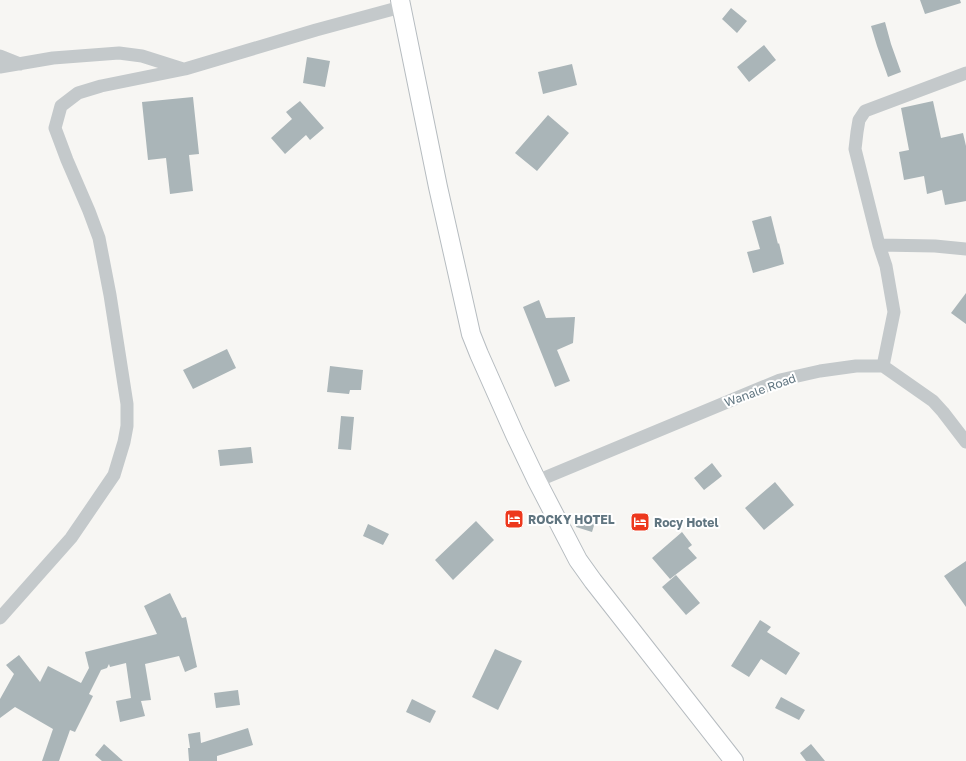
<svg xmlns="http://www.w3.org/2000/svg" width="966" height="761" font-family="'Golos Text',sans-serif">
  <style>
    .building { fill: #aab5b8 }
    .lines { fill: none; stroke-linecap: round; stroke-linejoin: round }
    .secondary-casing { stroke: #b6bcc0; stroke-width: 20 }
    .street { stroke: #c4c9cb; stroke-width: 13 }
    .secondary { stroke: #fff; stroke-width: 18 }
    .labels { text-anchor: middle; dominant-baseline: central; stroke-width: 4; stroke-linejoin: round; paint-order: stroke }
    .street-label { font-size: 12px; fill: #607580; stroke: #fff }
    .poi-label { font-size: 12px; font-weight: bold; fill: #607580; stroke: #fff; text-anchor: start }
  </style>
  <rect width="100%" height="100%" fill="#f7f6f3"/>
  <path class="building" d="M 920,0 L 960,0 L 961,3 L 925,14 Z
    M 731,8 L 747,21 L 737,33 L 722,19 Z
    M 885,22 L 891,44 L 901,72 L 888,77 L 877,46 L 871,26 Z
    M 764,45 L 776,60 L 749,82 L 737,67 Z
    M 307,57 L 330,61 L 325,87 L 303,83 Z
    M 572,64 L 577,85 L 543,94 L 538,72 Z
    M 193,97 L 199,154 L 189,155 L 193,191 L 170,194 L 166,158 L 148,160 L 142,102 Z
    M 300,101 L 324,128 L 310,140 L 306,135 L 285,154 L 271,138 L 292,119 L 286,112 Z
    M 933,101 L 941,138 L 963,133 L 966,146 L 966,201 L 945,205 L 942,190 L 927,194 L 924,176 L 904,180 L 899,152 L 909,150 L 901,108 Z
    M 548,115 L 569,133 L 537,171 L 515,153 Z
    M 771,216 L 778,244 L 779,243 L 784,264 L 753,273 L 747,252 L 760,249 L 752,221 Z
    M 966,293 L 966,324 L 951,313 Z
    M 539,300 L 546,318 L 575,317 L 573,343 L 557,350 L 570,381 L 555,387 L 523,307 Z
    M 227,349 L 236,368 L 193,389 L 183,370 Z
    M 330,366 L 363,370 L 361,390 L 350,390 L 349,394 L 327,392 Z
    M 341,416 L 354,417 L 351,450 L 338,449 Z
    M 251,447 L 253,463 L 220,466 L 218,450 Z
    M 712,463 L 722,476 L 704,490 L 694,478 Z
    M 775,482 L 794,505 L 764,530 L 745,508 Z
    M 580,514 L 596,519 L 592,532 L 576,527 Z
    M 476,521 L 494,540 L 453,580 L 435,560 Z
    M 368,524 L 389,534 L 383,545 L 363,536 Z
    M 682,532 L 692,545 L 688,548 L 697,558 L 670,579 L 652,558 Z
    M 966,561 L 966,607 L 944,576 Z
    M 676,575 L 700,603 L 686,615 L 662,587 Z
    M 170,593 L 182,618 L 186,617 L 197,667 L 185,672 L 179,656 L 145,664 L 151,700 L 141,701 L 145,716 L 120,722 L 116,701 L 131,698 L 126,663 L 110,667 L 109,664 L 107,668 L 101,670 L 89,694 L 93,696 L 75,732 L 70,730 L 59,761 L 42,761 L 53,729 L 15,707 L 0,718 L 0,699 L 14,674 L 6,665 L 19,655 L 40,682 L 48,666 L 81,683 L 89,668 L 85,652 L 157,634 L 144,606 Z
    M 760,620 L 771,627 L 767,632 L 800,653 L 786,675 L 761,659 L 749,677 L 731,666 Z
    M 495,649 L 522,661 L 498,710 L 472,697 Z
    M 238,690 L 240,705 L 216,708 L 214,693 Z
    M 781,697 L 805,710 L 799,720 L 775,708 Z
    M 412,699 L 436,711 L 430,723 L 406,712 Z
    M 248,728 L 253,745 L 217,756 L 217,761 L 189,761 L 188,748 L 190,748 L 188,734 L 200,732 L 201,743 Z
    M 104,744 L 123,761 L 102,761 L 95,755 Z
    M 811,744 L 825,761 L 806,761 L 800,753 Z"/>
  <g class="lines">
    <g class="secondary-casing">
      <path id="secondary" d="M 400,0 L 438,187 L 467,316 L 471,334 L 479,354 L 515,435 L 537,481 L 578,560 L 593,581 L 734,761"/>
    </g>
    <path class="street" d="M 0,56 L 20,64
      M 0,67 L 53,58 L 119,53 L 142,56 L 183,69
      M 879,245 L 935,246 L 966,249
      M 883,366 L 894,312 L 886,266 L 879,245 L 855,149 L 857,132 L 859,120 L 865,111 L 966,73
      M 537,481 L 780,380 L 820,371 L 856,366 L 883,366 L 933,401 L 943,412 L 966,442
      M 0,618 L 71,538 L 114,475 L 124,442 L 127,426 L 127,404 L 110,295 L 99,238 L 89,211 L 67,160 L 55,128 L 61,106 L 78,93 L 101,86 L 185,69 L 316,30 L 401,7"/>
    <use href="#secondary" class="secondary"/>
  </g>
  <defs>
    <g id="hotel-square" transform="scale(1)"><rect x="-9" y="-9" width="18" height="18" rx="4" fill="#ed381d" stroke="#fff"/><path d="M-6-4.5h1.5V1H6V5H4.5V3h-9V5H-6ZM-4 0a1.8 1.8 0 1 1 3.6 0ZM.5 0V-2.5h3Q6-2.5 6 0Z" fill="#fff"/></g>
  </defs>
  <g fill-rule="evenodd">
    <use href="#hotel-square" x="514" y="519"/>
    <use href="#hotel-square" x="640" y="522"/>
  </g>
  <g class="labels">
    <g class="street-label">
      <text transform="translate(760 390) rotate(-20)">Wanale Road</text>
    </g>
    <g class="poi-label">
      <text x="528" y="519">ROCKY HOTEL</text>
      <text x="654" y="522">Rocy Hotel</text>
    </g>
  </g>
</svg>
